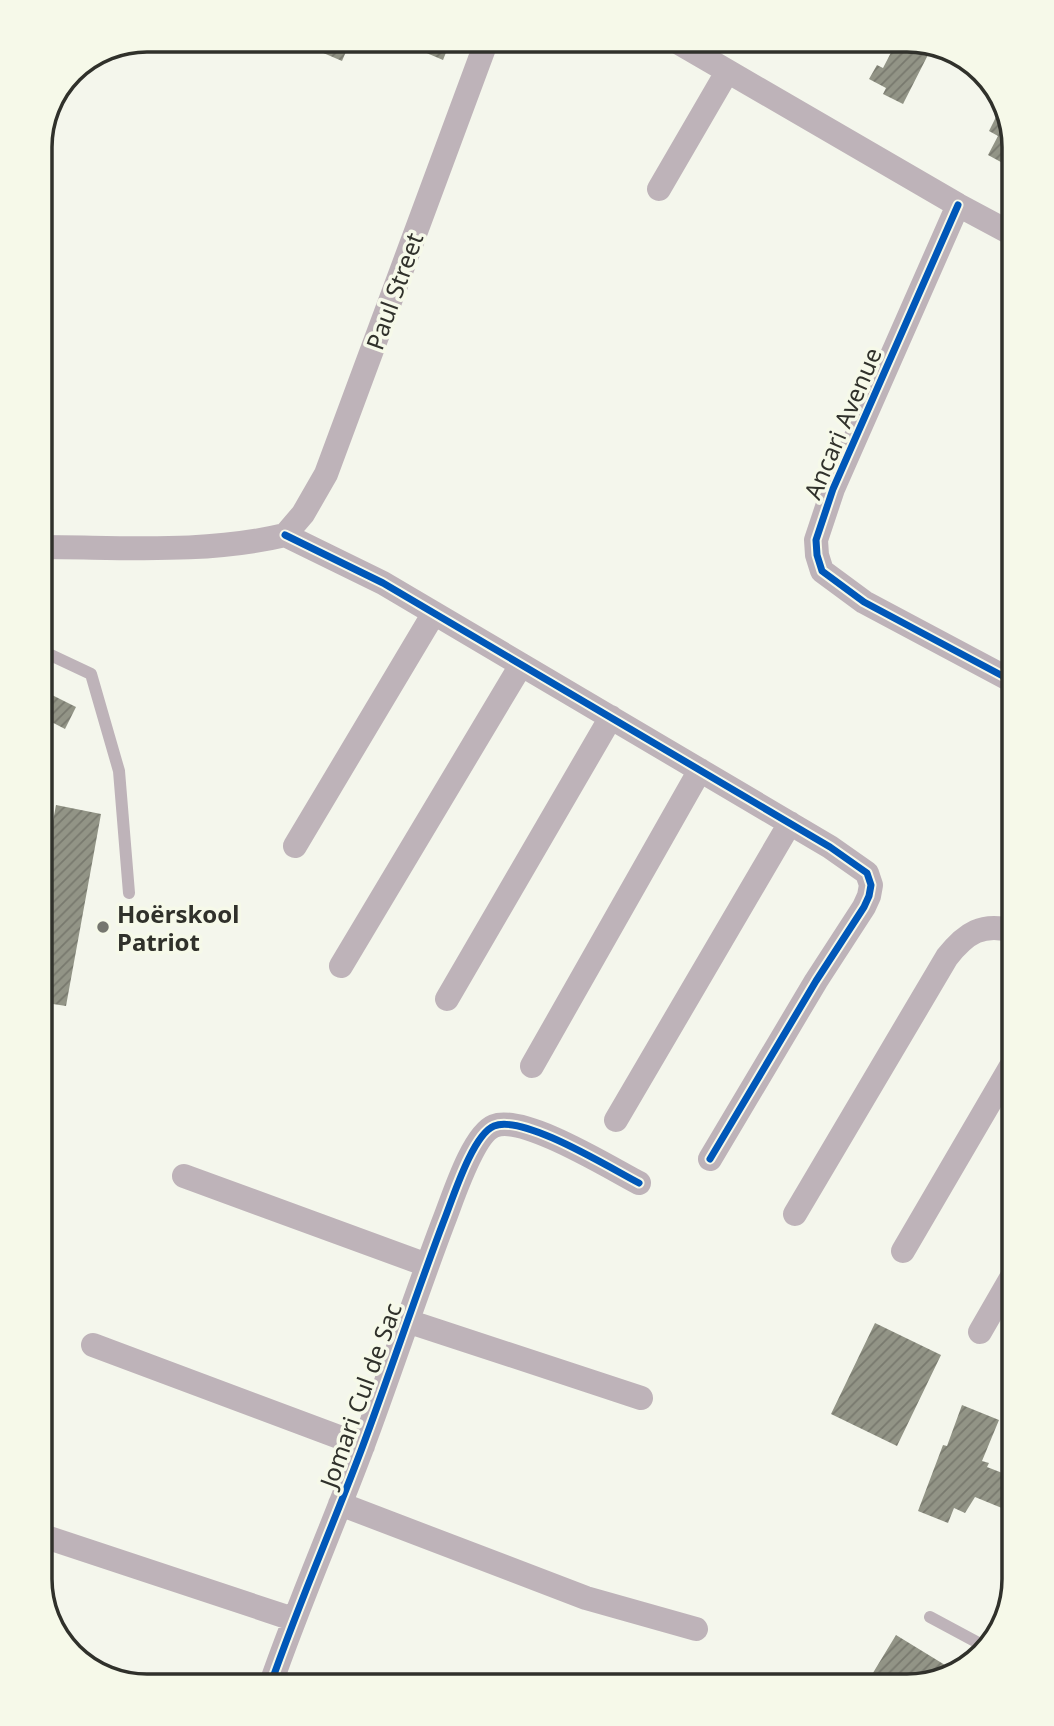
<svg xmlns="http://www.w3.org/2000/svg" width="1054" height="1726" font-family="'Noto Sans',sans-serif">
  <style>
    .building { fill: url(#building-hatch) }
    .lines { fill: none; stroke-linecap: round; stroke-linejoin: round }
    .service { stroke: #beb3b9; stroke-width: 12 }
    .minor { stroke: #beb3b9; stroke-width: 24 }
    .cycleway-casing { stroke: #f6f9e9; stroke-width: 11 }
    .cycleway { stroke: #0057b8; stroke-width: 7 }
    .poi-dot { fill: #75766f; stroke: #f6f9e9; stroke-width: 2.5 }
    .labels { text-anchor: middle; dominant-baseline: central; stroke-width: 7; stroke-linejoin: round; paint-order: stroke }
    .street-label { font-size: 24px; fill: #30312b; stroke: #f6f9e9 }
    .poi-label { font-size: 24px; font-weight: bold; fill: #30312b; stroke: #f6f9e9; text-anchor: start }
    .rim { fill: none; stroke: #30312b; stroke-width: 3.5 }
  </style>
  <defs>
    <pattern id="building-hatch" width="6" height="6" patternUnits="userSpaceOnUse" patternTransform="scale(1.75)"><rect width="6" height="6" fill="#929486"/><path d="M-1 1l2-2M0 6l6-6M5 7l2-2" fill="none" stroke="#78796e"/></pattern>
  </defs>
  <rect width="100%" height="100%" fill="#f4f6ec"/>
  <path class="building" d="M 293,40 L 351,40 L 342,61 Z
    M 396,40 L 451,40 L 443,60 Z
    M 897,41 L 914,41 L 932,47 L 903,104 L 883,94 L 886,88 L 869,79 L 877,65 L 883,68 Z
    M 1003,103 L 1014,147 L 1014,159 L 1010,167 L 988,155 L 998,136 L 989,131 Z
    M 40,689 L 76,707 L 65,729 L 40,716 Z
    M 56,805 L 101,814 L 66,1006 L 40,1002 L 40,890 Z
    M 875,1323 L 941,1355 L 897,1446 L 831,1414 Z
    M 962,1405 L 999,1420 L 982,1461 L 989,1463 L 987,1467 L 1005,1474 L 1008,1466 L 1014,1468 L 1014,1513 L 975,1497 L 965,1513 L 954,1508 L 948,1523 L 918,1511 L 943,1445 L 947,1446 Z
    M 896,1635 L 945,1665 L 937,1679 L 907,1686 L 865,1686 Z"/>
  <g class="lines">
    <path class="service" d="M 40,650 L 91,674 L 119,771 L 129,893
      M 930,1617 L 984,1646"/>
    <path class="minor" d="M 674,40 L 958,205 L 1014,235
      M 659,189 L 727,72
      M 958,205 L 833,489 L 816,540 L 817,555 L 822,571 L 864,602 L 1014,682
      M 285,535 L 383,583 L 830,847 L 867,873 L 871,885 L 869,896 L 864,907 L 816,981 L 710,1159
      M 285,535 L 303,514 L 326,474 L 487,40
      M 40,547 C 122,547 205,554 285,535
      M 295,846 L 434,613
      M 341,966 L 521,665
      M 447,999 L 611,717
      M 532,1066 L 700,770
      M 616,1120 L 790,823
      M 184,1176 L 427,1265
      M 795,1214 L 947,957 C 966,933 982,922 1014,931
      M 903,1251 L 1014,1061
      M 407,1321 L 641,1398
      M 980,1332 L 1014,1273
      M 93,1345 L 363,1446
      M 340,1504 L 586,1598 L 696,1629
      M 40,1535 L 293,1619
      M 270,1686 C 298,1605 332,1528 362,1448 C 390,1373 415,1297 443,1223 C 452,1201 472,1135 494,1126 C 523,1114 610,1168 639,1183"/>
    <g class="cycleway-casing">
      <path id="cycleway" d="M 958,205 L 833,489 L 816,540 L 817,555 L 822,571 L 864,602 L 1014,682
        M 285,535 L 383,583 L 830,847 L 867,873 L 871,885 L 869,896 L 864,907 L 816,981 L 710,1159
        M 270,1686 C 298,1605 332,1528 362,1448 C 390,1373 415,1297 443,1223 C 452,1201 472,1135 494,1126 C 523,1114 610,1168 639,1183"/>
    </g>
    <use href="#cycleway" class="cycleway"/>
  </g>
  <circle class="poi-dot" cx="103" cy="927" r="7"/>
  <g class="labels">
    <g class="street-label">
      <text transform="translate(394 291) rotate(-70)">Paul Street</text>
      <text transform="translate(842 423) rotate(-67)">Ancari Avenue</text>
      <text transform="translate(360 1395) rotate(-70)">Jomari Cul de Sac</text>
    </g>
    <g class="poi-label">
      <text x="117" y="913">Hoërskool<tspan x="117" dy="28">Patriot</tspan></text>
    </g>
  </g>
  <path d="M0 0H1054V1726H0ZM147 52H907A95 95 0 0 1 1002 147V1579A95 95 0 0 1 907 1674H147A95 95 0 0 1 52 1579V147A95 95 0 0 1 147 52Z" fill="#f6f9e9" fill-rule="evenodd"/>
  <path class="rim" d="M147 52H907A95 95 0 0 1 1002 147V1579A95 95 0 0 1 907 1674H147A95 95 0 0 1 52 1579V147A95 95 0 0 1 147 52Z"/>
</svg>
